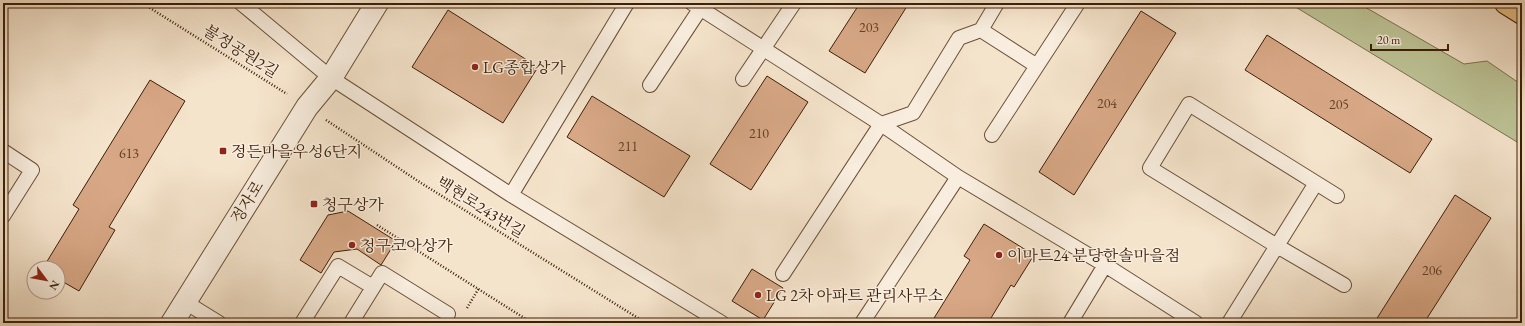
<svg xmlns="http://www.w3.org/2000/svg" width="1525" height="326" viewBox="0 0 1525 326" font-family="'EB Garamond','Noto Serif KR',serif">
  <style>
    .green { fill: #bdc497; stroke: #7c714f }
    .building { fill: #d8a886; stroke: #3c1e07 }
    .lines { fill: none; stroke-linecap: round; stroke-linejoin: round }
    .service-casing { stroke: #6a5038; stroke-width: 16 }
    .tertiary-casing { stroke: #6a5038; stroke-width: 24 }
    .primary-casing { stroke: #3c1e07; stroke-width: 24 }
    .path { stroke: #3c1e07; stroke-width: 2.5; stroke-dasharray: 1 2; stroke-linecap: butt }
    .service { stroke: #f8edde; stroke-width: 14 }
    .tertiary { stroke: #f8edde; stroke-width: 22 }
    .primary { stroke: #eac286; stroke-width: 22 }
    .poi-dot { fill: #8f2418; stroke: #f8edde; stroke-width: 1.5 }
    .labels { text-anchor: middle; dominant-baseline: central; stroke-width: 3; stroke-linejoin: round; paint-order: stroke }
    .number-label { font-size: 14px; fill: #634027 }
    .street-label { font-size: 16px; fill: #3c1e07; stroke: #f8edde }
    .poi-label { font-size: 16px; fill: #3c1e07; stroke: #f8edde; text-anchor: start }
  </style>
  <rect width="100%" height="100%" fill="#f5e4cc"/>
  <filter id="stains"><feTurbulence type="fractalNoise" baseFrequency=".005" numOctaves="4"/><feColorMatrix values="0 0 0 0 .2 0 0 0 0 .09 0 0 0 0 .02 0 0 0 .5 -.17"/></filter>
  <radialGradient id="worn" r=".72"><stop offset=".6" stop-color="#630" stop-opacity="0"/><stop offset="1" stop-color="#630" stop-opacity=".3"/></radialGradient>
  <!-- green -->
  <path class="green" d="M1289 3H1358L1464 64 1487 61 1522 85V145Z"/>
  <!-- building -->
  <path class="building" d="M860 3H909L865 73 829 51Z
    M448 10 538 67 503 123 412 67Z
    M1141 11 1176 33 1074 195 1039 172Z
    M1267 35 1432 139 1410 173 1245 70Z
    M767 76 808 102 751 190 710 164Z
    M150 80 185 101 109 227 115 230 79 291 58 279V268H43L79 209 73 205Z
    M592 96 690 156 664 197 567 137Z
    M1455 195 1491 218 1424 323H1374Z
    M348 211 396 241 381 265 357 249 334 252 321 273 300 260 328 215Z
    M984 224 1034 255 1014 287 1011 285 988 323H931L970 260 964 256Z
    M752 269 783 288 763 320 732 301Z"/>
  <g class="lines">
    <!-- service casing -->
    <g class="service-casing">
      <path id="service" d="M241 3 331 78 511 195 722 323
        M692 3 881 124 958 177 1105 265 1196 323
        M981 30 997 3
        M743 79 794 3
        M650 85 704 3
        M992 135 1078 3
        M3 151 32 170 3 216
        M511 195 627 3
        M1337 196 1189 104 1150 168 1277 246 1344 285
        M783 274 881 124 913 113 959 38 981 30 1037 66
        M185 302 219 323
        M302 323 338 266 373 287
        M351 323 382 273 448 314
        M862 323 958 177
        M1070 323 1105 265
        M1229 323 1316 183"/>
    </g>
    <!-- tertiary casing -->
    <g class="tertiary-casing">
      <path id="tertiary" d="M172 323 307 107 331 78 377 3"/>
    </g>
    <!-- primary casing -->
    <g class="primary-casing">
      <path id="primary" d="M1506 3 1522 13"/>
    </g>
    <!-- path -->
    <path class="path" d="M142 3 287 94
      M326 120 421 183 646 323
      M377 225 532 323
      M467 308 479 288"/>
    <!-- service -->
    <use href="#service" class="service"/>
    <!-- tertiary -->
    <use href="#tertiary" class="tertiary"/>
    <!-- primary -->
    <use href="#primary" class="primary"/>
  </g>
  <!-- markers -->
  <g class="poi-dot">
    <circle cx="475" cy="67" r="4"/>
    <rect x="219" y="147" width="8" height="8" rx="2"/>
    <rect x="310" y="200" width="8" height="8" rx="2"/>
    <circle cx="352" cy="245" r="4"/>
    <circle cx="999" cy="255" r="4"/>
    <circle cx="758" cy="295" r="4"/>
  </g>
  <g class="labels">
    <!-- number labels -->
    <g class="number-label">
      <text x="869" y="27">203</text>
      <text x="1107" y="103">204</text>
      <text x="1339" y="104">205</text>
      <text x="759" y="133">210</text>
      <text x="628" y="146">211</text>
      <text x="129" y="153">613</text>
      <text x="1432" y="270">206</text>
    </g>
    <!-- street labels -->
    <g class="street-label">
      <text transform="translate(241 51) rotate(32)">불정공원2길</text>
      <text transform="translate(247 202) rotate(-58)">정자로</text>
      <text transform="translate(481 207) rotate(32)">백현로243번길</text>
    </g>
    <!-- poi labels -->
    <g class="poi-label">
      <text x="483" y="67">LG종합상가</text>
      <text x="231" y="151">정든마을우성6단지</text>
      <text x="322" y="204">청구상가</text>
      <text x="360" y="245">청구코아상가</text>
      <text x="1007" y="255">이마트24 분당한솔마을점</text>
      <text x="766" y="295">LG 2차 아파트 관리사무소</text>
    </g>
  </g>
  <!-- margin -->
  <rect width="1525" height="326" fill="none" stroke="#f5e4cc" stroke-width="16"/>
  <rect x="4" y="4" width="1517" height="318" fill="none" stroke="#3c1e07" stroke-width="2"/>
  <rect x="8" y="8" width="1509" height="310" fill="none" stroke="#3c1e07"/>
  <!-- north arrow -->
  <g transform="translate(46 280) rotate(122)"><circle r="19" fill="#f8edde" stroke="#ad9a88"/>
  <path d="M0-3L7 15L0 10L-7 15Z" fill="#8f2418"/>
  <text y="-6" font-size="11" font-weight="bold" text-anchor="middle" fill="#3c1e07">N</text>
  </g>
  <!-- scale -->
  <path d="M1371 44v6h77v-6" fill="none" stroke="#3c1e07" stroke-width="2"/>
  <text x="1377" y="44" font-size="12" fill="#3c1e07" stroke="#f8edde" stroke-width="3" paint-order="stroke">20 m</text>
  <rect width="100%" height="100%" filter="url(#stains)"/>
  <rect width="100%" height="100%" fill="url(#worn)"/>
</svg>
